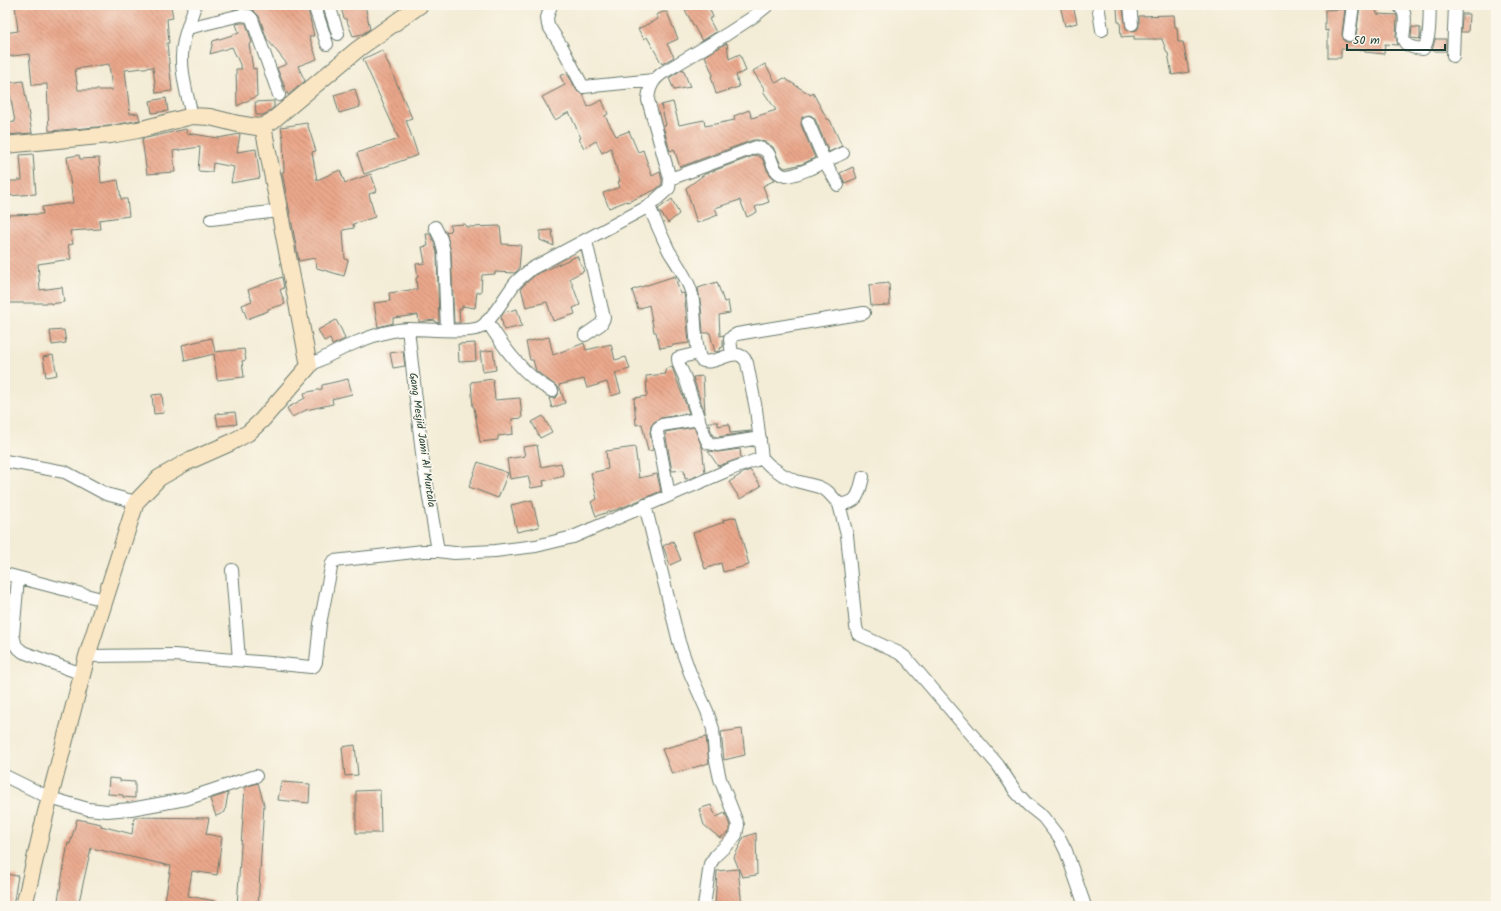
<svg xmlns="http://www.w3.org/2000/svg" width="1501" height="911" viewBox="0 0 1501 911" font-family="Kalam,sans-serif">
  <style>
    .building { fill: url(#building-back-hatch); fill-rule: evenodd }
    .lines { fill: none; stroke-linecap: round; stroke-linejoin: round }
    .street-casing { stroke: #697a6d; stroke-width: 14 }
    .secondary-casing { stroke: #697a6d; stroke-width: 18 }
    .street { stroke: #fff; stroke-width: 12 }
    .secondary { stroke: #fbe6c4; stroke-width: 16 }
    .labels { text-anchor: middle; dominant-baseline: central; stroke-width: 3.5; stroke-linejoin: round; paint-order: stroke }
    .street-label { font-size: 11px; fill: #1f3d34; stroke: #fbf7ec }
  </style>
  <defs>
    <pattern id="building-back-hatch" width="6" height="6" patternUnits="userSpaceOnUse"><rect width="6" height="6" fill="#eaa78b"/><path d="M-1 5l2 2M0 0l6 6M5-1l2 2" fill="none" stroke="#bd8972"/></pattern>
  </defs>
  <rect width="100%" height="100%" fill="#fbf7ec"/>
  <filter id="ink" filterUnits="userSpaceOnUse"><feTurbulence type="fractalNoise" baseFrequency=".025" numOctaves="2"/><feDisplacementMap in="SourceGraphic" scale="8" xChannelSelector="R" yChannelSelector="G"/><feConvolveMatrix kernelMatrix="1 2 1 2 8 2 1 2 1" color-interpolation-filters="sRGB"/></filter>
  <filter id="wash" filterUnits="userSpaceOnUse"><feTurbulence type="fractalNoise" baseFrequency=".012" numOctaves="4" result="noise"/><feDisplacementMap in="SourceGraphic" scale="16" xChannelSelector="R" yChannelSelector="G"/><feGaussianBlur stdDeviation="0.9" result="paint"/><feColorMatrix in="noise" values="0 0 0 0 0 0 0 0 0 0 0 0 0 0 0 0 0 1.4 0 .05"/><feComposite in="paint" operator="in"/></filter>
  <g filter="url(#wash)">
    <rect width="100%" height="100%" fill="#f3ecd6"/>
    <g id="blocks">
      <!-- building -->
      <path class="building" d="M15 5H150L151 9 171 6 173 18 167 19 169 43H167L172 91 156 93 153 67 125 70 130 114 138 113 140 120 109 126 49 131 47 84 32 85 29 54 5 57V33L18 31ZM109 64 112 90H78L75 69Z
        M231 5H307L314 36H309L317 59 298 66 305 81 288 95 277 68 287 64 267 39 259 16 254 11 250 9 242 8 233 9Z
        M340 5H365L370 29 362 34 353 36 346 19 344 18Z
        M690 5H708L713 17 709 19 716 32 702 41 685 10 691 8Z
        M1060 5H1073L1077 23 1065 26Z
        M1360 6 1376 8 1377 14 1397 15 1396 37 1398 45 1385 44 1384 54 1365 52V50L1341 49V58H1328V30L1325 31V10L1345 9 1342 34 1344 41 1348 42H1352L1356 36Z
        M1123 8 1126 28 1132 31 1137 30 1139 27V16L1174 15 1175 27H1177L1178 42H1183L1189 72 1172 75 1168 53H1167L1162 39H1134V36L1121 37 1120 22H1118L1117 9Z
        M663 12H667L678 39 667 44 674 57 662 64 647 37 644 39 638 29 658 19 656 15Z
        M1462 14H1469L1468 32H1461Z
        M241 23H246L252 43 249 44 253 69 256 68 257 96 237 106 236 69H242L232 47 210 54 213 41 239 33 236 24Z
        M1412 27 1420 28V39L1411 38Z
        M1435 39H1446V51H1432Z
        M727 43 729 59 740 54 746 71 736 75 739 87 716 94 711 76 713 75 705 56Z
        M382 50 412 118 406 120 418 155 364 174 357 153 399 139 363 59Z
        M765 64 776 83 784 78 811 95 813 93 827 119 830 120 842 146 829 152 815 119 812 116 809 115 802 117 801 125 815 158 802 164 785 168 781 165 773 147 765 142 758 140H753L680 167 674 149 670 151 663 126 666 125 661 105 673 102 679 125 704 120 705 126 735 120 734 116 749 110 752 118 776 110 763 91 765 90 753 71Z
        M683 69 690 87 674 90 669 78Z
        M567 73 577 91 583 94 588 107 602 100 608 114 605 116 616 136 629 131 638 152 643 150 652 176 660 172 662 180V184L655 190 628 202 627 201 609 208 603 193 620 187 618 182 620 181 611 148 602 153 596 141 584 148 579 139 581 138 569 112 555 120 542 97 565 85 560 76Z
        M23 81 32 133 5 135V123L15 122 8 83Z
        M355 89 360 107 339 113 334 95Z
        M166 98 168 111 152 113 150 101Z
        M274 101V107L267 113 263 115H256L255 102Z
        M307 123 316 151 312 152 317 180 340 170 345 183 371 174 377 191 369 194 375 217 353 224 354 228 343 230 345 259 348 260 344 276 317 268 315 258 299 261 282 172H284L283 138 281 127Z
        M186 129 187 133 218 138 240 134 237 152 256 149 260 178 231 183 234 167 213 163 212 172 198 171 200 147 173 151 175 172 147 174 142 139Z
        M33 154 36 194 6 196V181H18V180H22L20 155Z
        M79 155 80 159 99 158 101 183 118 180 121 199H127L129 216 99 220 100 229 70 231 73 244 68 245 71 259 38 264 40 290 62 287 64 302 51 304V303H5V263L8 215 43 214 42 207 73 203 67 157Z
        M756 155 762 158 768 172 775 180 763 186 769 202 755 207 757 212 747 217 740 200 715 208 718 215 697 223 686 188 705 174Z
        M853 167 857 178 845 183 840 173Z
        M672 199 679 214 668 223 658 209Z
        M465 224 466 227 500 226 502 244 521 245 519 269 515 273 495 272V274L482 275 481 292H477L475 308 462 306V309H459L460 323H454L451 252 446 232 451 231 450 225Z
        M552 230 554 246 540 240V231Z
        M426 234H430L434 242 437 253 439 323 435 322V320L419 322 418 315 393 318V323L378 327 374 303 390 301 389 293 417 289 416 278 418 277 416 264 425 263 422 247 428 246Z
        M577 256 584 271 570 278 580 305 573 308 575 314 553 321 547 302 526 307 521 288 523 286 535 275Z
        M675 276 680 294 684 293 685 301 689 343 673 345V346L660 348 656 332H654L649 305 638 309 632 290Z
        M282 277 284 288 280 290 285 304 268 309V311L247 319 242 305 252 301 248 290Z
        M717 282 724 302 728 301 730 313 719 315 720 336 724 335 723 340V347L720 348V351L715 352 710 333H703L701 307 698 288Z
        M889 283 890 305 871 306 869 285Z
        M517 309 522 326 504 330 501 317 504 312Z
        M336 320 342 331 345 339 332 345 330 338 324 341 318 330Z
        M64 330 66 343 52 345 50 331Z
        M549 337 553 355 584 343 586 350 611 344 615 360 626 357 630 369 615 373 621 393 611 396 607 382 587 388 584 379 559 385 565 403 552 408 549 398H555L558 395 559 388 536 371 533 360H530L526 342Z
        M212 338 215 352 244 349 246 360 242 361 244 377 217 380 214 354 185 361 182 345Z
        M475 343 476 361 459 362 458 344Z
        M493 350 496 370 483 372 480 352Z
        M403 351 405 366 393 368 390 353Z
        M53 355 57 375 46 377 43 357Z
        M672 367 689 413 661 418 654 422 651 426 650 433 653 450 648 451 642 424 636 425 634 398 647 396 646 376 666 374 665 369Z
        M703 376 705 414 693 377Z
        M348 379 352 394 332 399 333 404 306 410 292 417 287 408 305 398 304 393 322 389V385Z
        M493 379 495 400 520 398 522 418 512 419 513 434 498 436V440L480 442 474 407H473L471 382Z
        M162 394 164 413 154 414 152 395Z
        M235 412 237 424 218 426 216 414Z
        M543 416 552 432 540 438 532 422Z
        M708 422H718V426L729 424 730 433 751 431V432L717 437 713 436Z
        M694 427 702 447 705 472 692 478 685 479 684 470 672 471 665 432Z
        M537 445 541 467 561 463 564 476 543 481 544 486 531 488 528 476 510 479 507 459 525 456 523 447Z
        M635 447 639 478 657 474 661 491 621 508 596 516 591 502 597 499 591 473 608 469 606 451Z
        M740 449 741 458 718 466 708 451 718 452Z
        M478 462 508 473 498 498 469 487Z
        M750 470 761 486 740 499 729 482 743 473Z
        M532 500 539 527 517 532 511 505Z
        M736 517 749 565 723 572 721 563 705 569 693 533 724 522 723 520Z
        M673 541 681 560 670 565 663 546Z
        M742 729 745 755 724 760 721 732Z
        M706 737 709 763 672 774 662 749Z
        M355 745 358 775 345 776 342 747Z
        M109 778 120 779V781L135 782V798L123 797V795L108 794Z
        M281 782 310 784 309 803 278 800Z
        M258 783 264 804 258 906H237L245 787Z
        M380 790 381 833H356V791Z
        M228 793 225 812 216 816 210 799Z
        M711 805 716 817 725 813 730 826 729 832 720 838 704 825 699 809Z
        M134 817 209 818 206 834 222 837 217 875 192 871 188 896 215 901 214 906H164L171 866 91 848 78 906H57L68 843 70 844 77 819 101 824V826L132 834Z
        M756 833 757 875 742 877 734 857 744 837Z
        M738 869 742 906H715L717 871Z
        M5 874 18 876 13 906H5Z"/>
    </g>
  </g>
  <g filter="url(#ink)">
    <use href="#blocks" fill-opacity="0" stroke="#697a6d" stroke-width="1"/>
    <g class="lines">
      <!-- street casing -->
      <g class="street-casing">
        <path id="street" d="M314 5 327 44
          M329 5 338 34
          M551 5 547 18 548 25 562 47 583 87 654 80
          M1098 5 1102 30
          M1130 5 1132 24
          M1399 5C1400 7 1403 11 1404 13 1409 32 1391 46 1423 49 1431 39 1429 18 1430 5
          M188 28 241 15 249 16 252 19 279 95
          M1349 35 1353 5
          M1453 56 1455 5
          M192 116C188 98 182 79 182 60 181 41 190 22 195 5
          M808 122 825 162 838 185
          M670 179 756 147C773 151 768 157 775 169 777 172 781 175 785 176 796 177 832 158 843 153
          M649 206C655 221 662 236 669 251 677 264 686 276 691 291 697 312 693 343 701 360 715 368 737 342 747 363L756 409 762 458 770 466 783 475 796 481 819 487 828 492 839 504 847 535 856 627 858 634 899 653 906 658 998 765 1016 792 1028 805 1043 817 1060 839 1066 851 1085 906
          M211 219 279 211
          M435 227 441 239 444 252 447 330
          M487 321C504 348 524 376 552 391
          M408 329 423 462 438 551
          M585 335 601 324 604 318 586 241
          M698 353 678 358C678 366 682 370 685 378 693 400 698 422 708 443L717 445 760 438
          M732 355 730 339 733 336 737 334 864 313
          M309 366C338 350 376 330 409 329 425 329 467 333 479 328 491 323 507 292 517 281 521 277 527 273 531 269L649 206 669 188 670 179 648 100C649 87 653 79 664 72L727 34 753 17 768 5
          M5 461 65 472 106 494 136 502
          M669 495 657 432 658 428 662 425 699 419
          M839 504C858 504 859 494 863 477
          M645 505 679 642 690 673 707 711 713 729 715 756 720 779 738 825 736 835 732 840 716 855 710 864 704 906
          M232 570 239 660
          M5 574 105 600
          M18 578 13 635 16 646 23 652 82 674
          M87 656 174 655 271 663 311 667 314 666 316 662 320 624 332 563 334 561 423 551H438L454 553 495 551 536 546 573 537 731 469 762 458
          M5 776 50 798 88 809 107 811 131 809 186 799 256 776"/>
      </g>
      <!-- secondary casing -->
      <g class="secondary-casing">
        <path id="secondary" d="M5 145 110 135 138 130 192 116 210 117 238 124 257 127 263 126 272 121 358 49 420 5
          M24 906 45 816 87 656 136 502 159 478 185 463 230 443 248 433 262 420 309 366 263 126"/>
      </g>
      <!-- street -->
      <use href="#street" class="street"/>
      <!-- secondary -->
      <use href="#secondary" class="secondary"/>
    </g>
  </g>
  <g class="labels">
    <!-- street labels -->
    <g class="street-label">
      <text transform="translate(422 440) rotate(82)">Gang Mesjid Jami Al Murtala</text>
    </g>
  </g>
  <!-- margin -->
  <rect width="1501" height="911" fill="none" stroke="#fbf7ec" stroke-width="20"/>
  <!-- scale -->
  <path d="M1347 44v6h98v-6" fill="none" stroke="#1f3d34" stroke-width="2"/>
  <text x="1353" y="44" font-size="12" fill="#1f3d34" stroke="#fbf7ec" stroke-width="3" paint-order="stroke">50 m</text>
</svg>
